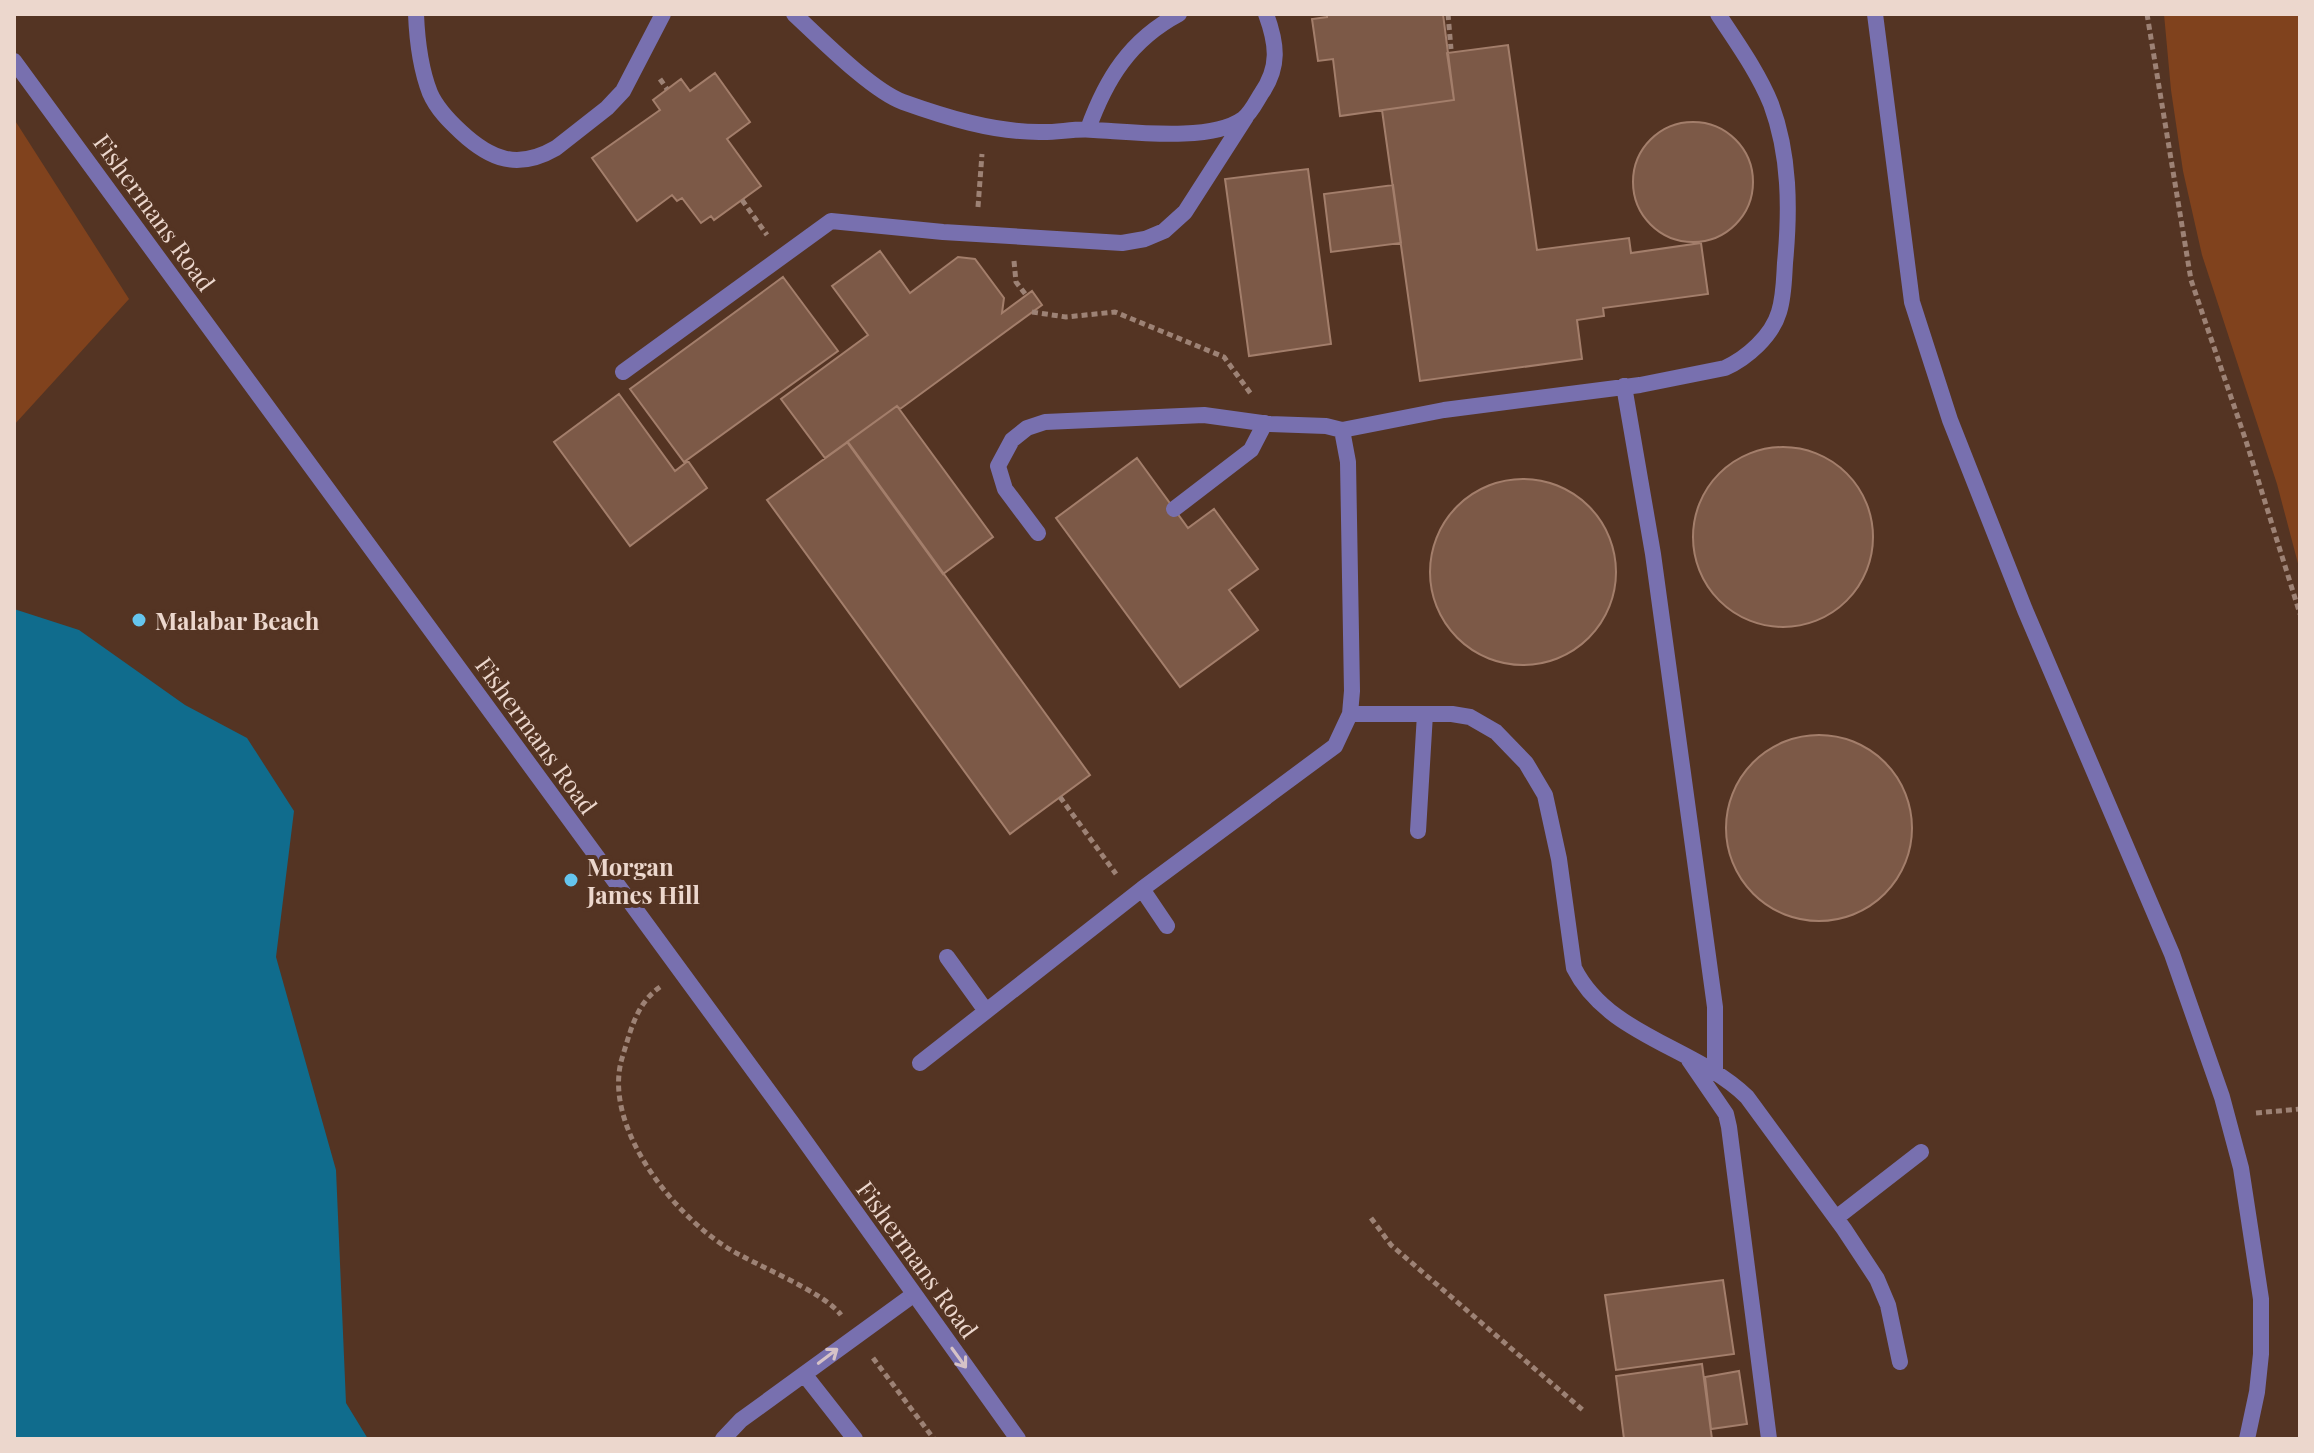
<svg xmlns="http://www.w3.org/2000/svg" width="2314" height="1453" viewBox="0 0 2314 1453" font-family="'Playfair Display',serif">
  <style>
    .green { fill: #80421d }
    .water { fill: #106c8d }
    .building { fill: #7c5947; stroke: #a37e6b; stroke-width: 2 }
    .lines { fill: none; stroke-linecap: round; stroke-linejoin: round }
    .path { stroke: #9d8275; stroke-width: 5; stroke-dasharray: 6 4; stroke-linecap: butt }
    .service { stroke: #7870af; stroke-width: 16 }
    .minor { stroke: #7870af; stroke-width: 16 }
    .oneway { stroke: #d5c2c7 }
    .poi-dot { fill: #65c5ee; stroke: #543423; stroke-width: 3 }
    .labels { text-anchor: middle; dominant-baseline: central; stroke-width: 8; stroke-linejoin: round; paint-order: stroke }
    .street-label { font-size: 24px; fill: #ecd7cd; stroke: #543423 }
    .poi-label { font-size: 24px; font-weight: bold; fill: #ecd7cd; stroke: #543423; text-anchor: start }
  </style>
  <rect width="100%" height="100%" fill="#543423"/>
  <!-- green -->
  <path class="green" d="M2164 14H2300V571L2277 484 2202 255 2183 171 2171 90Z
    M14 119 129 299 14 425Z"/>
  <!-- water -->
  <path class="water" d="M14 609 79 630 185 705 247 738 294 811 276 957 336 1170 346 1403 368 1439H14Z"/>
  <!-- building -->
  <path class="building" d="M1327 14H1443L1454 100 1340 116 1333 59 1318 61 1312 19 1327 17Z
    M1508 45 1537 250 1629 238 1631 253 1701 243 1708 294 1603 308 1604 316 1577 320 1582 359 1420 381 1382 110 1454 100 1447 53Z
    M715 73 750 122 727 139 761 186 714 220 711 216 701 223 682 198 677 201 672 195 637 221 592 158 660 110 653 100 681 79 690 91Z
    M1633 182a60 60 0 1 1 120 0a60 60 0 1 1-120 0Z
    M1308 169 1331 344 1249 356 1225 179Z
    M1393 185 1401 243 1331 252 1324 194Z
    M880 251 910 293 958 257 975 259 1004 298 1002 313 1032 291 1042 305 900 409 897 406 825 458 781 399 868 335 832 286Z
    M783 277 838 351 684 462 630 389Z
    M619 394 675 471 688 461 707 488 630 546 554 442Z
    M897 406 993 537 943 574 847 442Z
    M848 442 1090 775 1010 834 767 500Z
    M1693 537a90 90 0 1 1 180 0a90 90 0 1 1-180 0Z
    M1137 458 1188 528 1214 509 1258 569 1229 590 1258 630 1180 687 1056 518Z
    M1430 572a93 93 0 1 1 186 0a93 93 0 1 1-186 0Z
    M1726 828a93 93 0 1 1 186 0a93 93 0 1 1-186 0Z
    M1723 1280 1734 1354 1616 1370 1605 1295Z
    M1702 1364 1712 1439H1624L1616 1376Z
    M1739 1371 1747 1424 1711 1429 1705 1377Z"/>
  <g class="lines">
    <!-- path -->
    <path class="path" d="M1448 14 1451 49
      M2147 14 2191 280 2246 441 2300 614
      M660 79 667 89
      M742 200 767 235
      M978 207 982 154
      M1014 261 1016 282 1026 295
      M1032 312 1066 317 1115 312 1224 357 1251 394
      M1060 797 1116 874
      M660 987C637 1003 631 1029 623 1055 600 1123 671 1212 726 1247 754 1265 823 1291 841 1315
      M2256 1113 2300 1109
      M1371 1218 1391 1245 1585 1412
      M873 1358 934 1439"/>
    <!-- service -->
    <path class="service" d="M416 14C417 39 421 70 430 93 437 109 449 121 461 132 491 160 518 170 556 148L607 108 623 91 663 14
      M794 14C820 38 871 90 903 102 945 117 993 132 1039 132 1057 133 1075 128 1094 130 1133 132 1211 142 1243 119 1251 113 1256 102 1261 94 1280 67 1277 44 1266 14
      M1875 14 1912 302 1950 420 2025 610 2172 954 2222 1097 2241 1168 2261 1299V1354L2257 1392 2247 1439
      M1088 129C1106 79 1130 40 1179 14
      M623 372 831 221 943 232 1122 243 1145 239 1164 231 1185 212 1246 117
      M1624 386 1653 554 1715 1007V1072
      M1174 509 1251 450 1265 423
      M1038 533 1005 489 998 466 1012 440 1027 428 1045 422 1204 415 1269 424 1326 426 1342 430
      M1350 714H1452L1470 717 1496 732 1526 763 1545 795 1559 859 1574 968C1608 1036 1696 1047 1747 1097L1844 1229 1877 1279 1888 1305 1900 1362
      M1418 831 1425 714
      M1142 889 1167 926
      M947 957 986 1011
      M1689 1060 1726 1114 1729 1127 1769 1439
      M920 1063 1142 889 1335 746 1350 714 1352 691 1348 462 1342 430 1444 410 1640 385 1725 368C1747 358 1772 336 1779 312 1784 296 1784 279 1785 263 1790 210 1790 155 1771 104 1758 72 1737 43 1718 14
      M1836 1218 1921 1152
      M804 1374 855 1439
      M723 1439 741 1420 913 1295"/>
    <!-- minor -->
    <path class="minor" d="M14 61 792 1123 1018 1439"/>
  </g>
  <!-- one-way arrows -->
  <defs><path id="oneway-shaft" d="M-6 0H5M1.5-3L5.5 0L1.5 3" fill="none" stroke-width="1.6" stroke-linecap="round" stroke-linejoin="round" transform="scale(2)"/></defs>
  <g class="oneway">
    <use href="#oneway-shaft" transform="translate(828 1356) rotate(-37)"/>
    <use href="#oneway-shaft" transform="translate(959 1358) rotate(54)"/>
  </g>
  <!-- markers -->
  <g class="poi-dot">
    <circle cx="139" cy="620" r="8"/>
    <circle cx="571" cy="880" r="8"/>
  </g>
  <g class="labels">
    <!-- street labels -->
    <g class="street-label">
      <text transform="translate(155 212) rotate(54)">Fishermans Road</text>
      <text transform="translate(537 735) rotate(54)">Fishermans Road</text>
      <text transform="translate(918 1259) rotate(54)">Fishermans Road</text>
    </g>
    <!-- poi labels -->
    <g class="poi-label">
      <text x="155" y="620">Malabar Beach</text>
      <text x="587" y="866">Morgan<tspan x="587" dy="28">James Hill</tspan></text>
    </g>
  </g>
  <!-- border -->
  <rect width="2314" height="1453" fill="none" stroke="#ecd7cd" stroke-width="32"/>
</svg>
